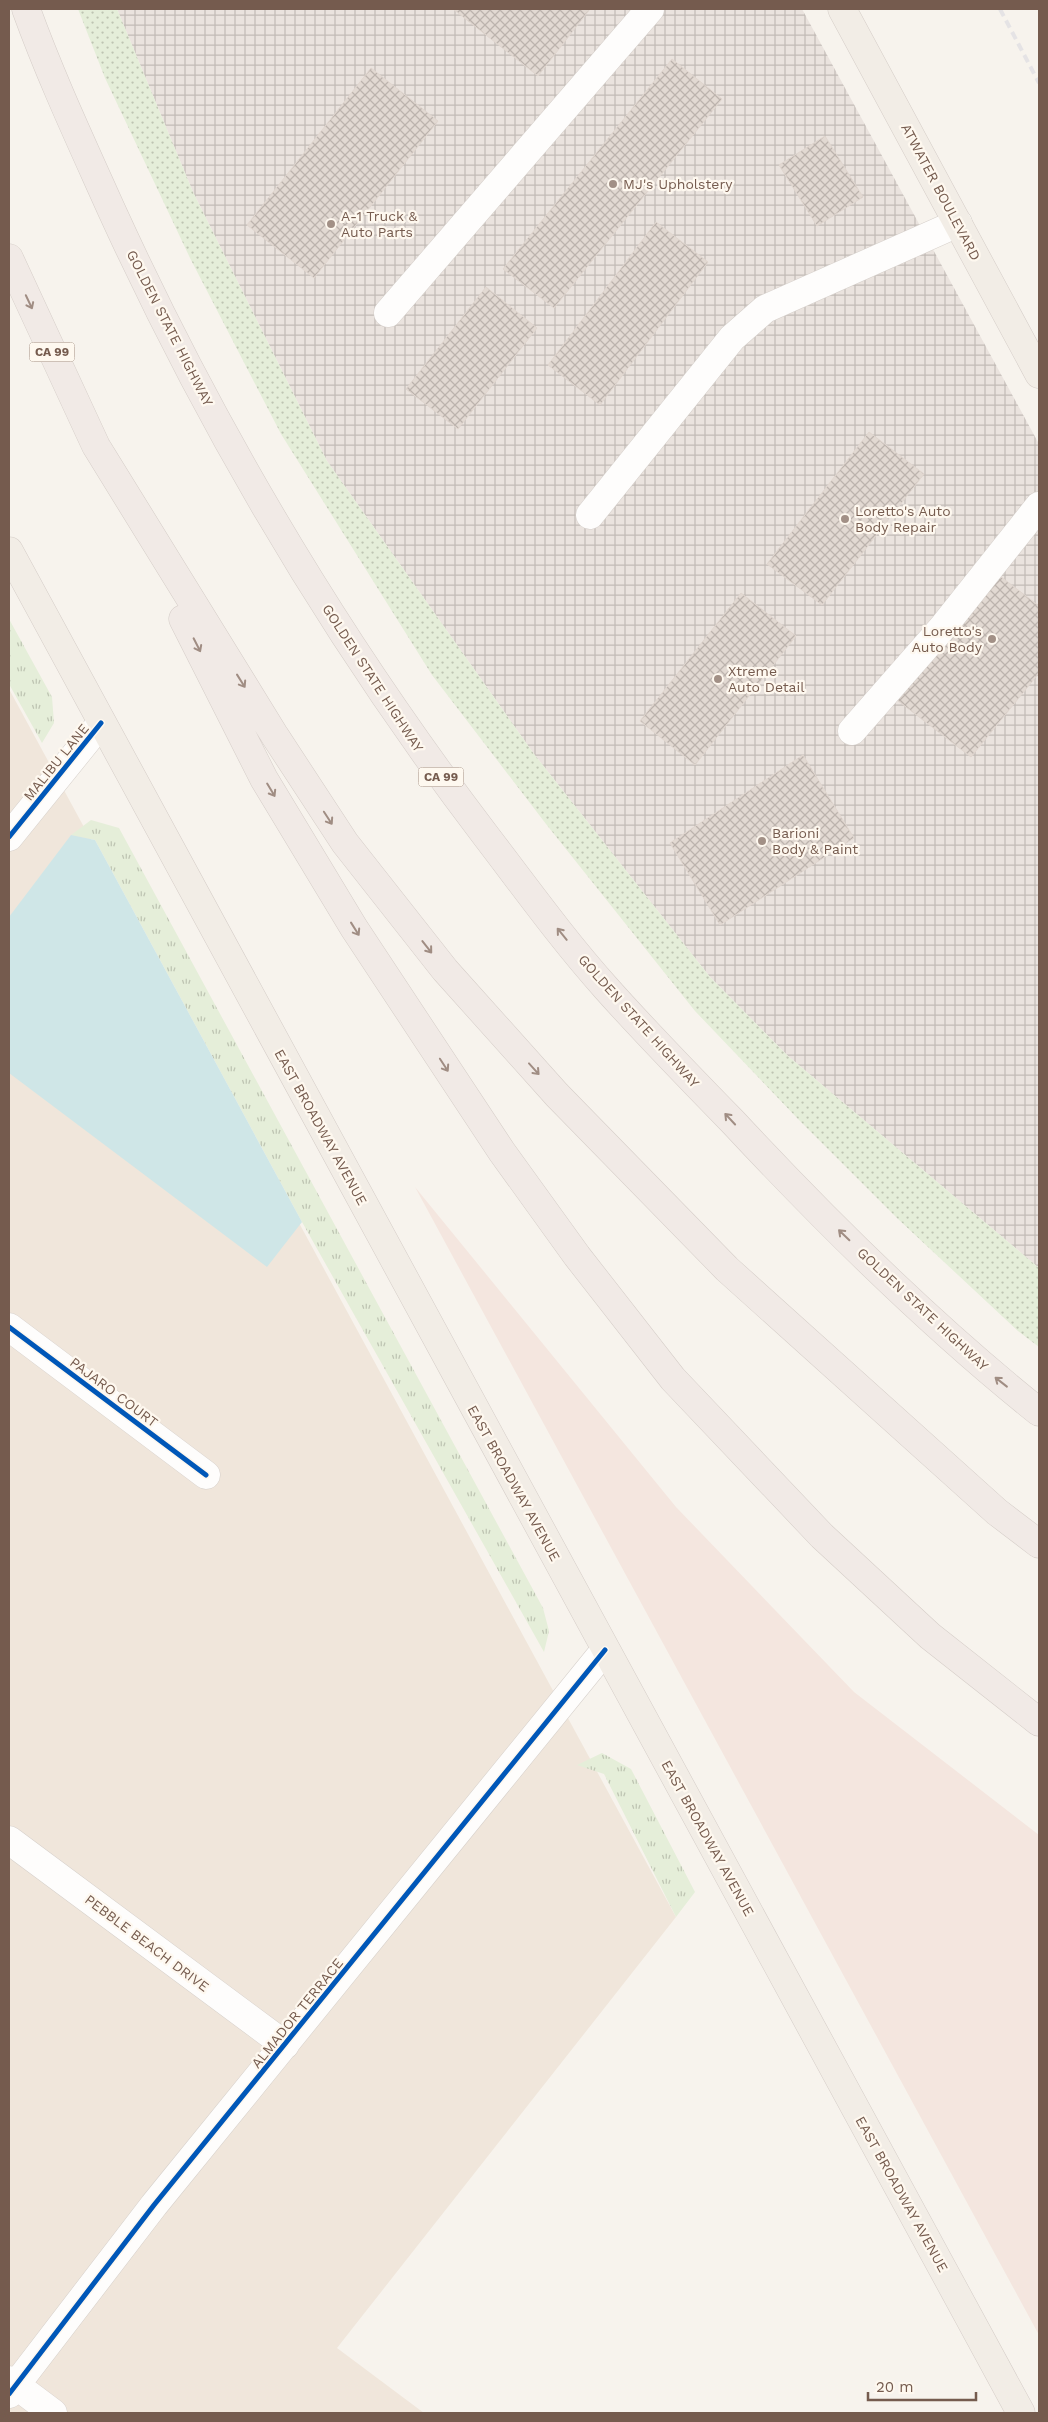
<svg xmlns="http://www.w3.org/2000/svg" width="1048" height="2422" viewBox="0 0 1048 2422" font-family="'Work Sans',sans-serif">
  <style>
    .residential { fill: #f0e6db }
    .commercial { fill: #f4e6df }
    .industrial { fill: url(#industrial-grid) }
    .grass { fill: url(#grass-dots) }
    .park { fill: url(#park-tufts) }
    .water { fill: #cfe6e7 }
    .building { fill: url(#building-cross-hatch); stroke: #e0d6cf }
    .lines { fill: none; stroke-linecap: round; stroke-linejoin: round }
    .minor-casing { stroke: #d6d0cb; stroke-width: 29 }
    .major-casing { stroke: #d5cdc8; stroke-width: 29 }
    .highway-casing { stroke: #d5cdc8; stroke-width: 29 }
    .minor { stroke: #fefdfc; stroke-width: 28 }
    .major { stroke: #f2ede6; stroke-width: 28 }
    .highway { stroke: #f1eae6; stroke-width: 28 }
    .rail { stroke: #e5e3e5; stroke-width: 4; stroke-dasharray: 8 5; stroke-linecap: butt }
    .cycleway-casing { stroke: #fef8ef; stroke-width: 8 }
    .cycleway { stroke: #0057b8; stroke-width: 5 }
    .oneway { stroke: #a08d83 }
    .poi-dot { fill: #a29086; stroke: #fef8ef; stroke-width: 2 }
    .labels { text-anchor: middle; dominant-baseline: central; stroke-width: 4.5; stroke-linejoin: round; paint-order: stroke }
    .shield { fill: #fef8ef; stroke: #9e8a7e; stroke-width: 1 }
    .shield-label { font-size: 12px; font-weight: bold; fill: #755b4e }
    .poi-label { font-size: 14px; fill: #755b4e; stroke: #fef8ef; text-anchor: start }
    .street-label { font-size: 14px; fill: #755b4e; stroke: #fef8ef }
  </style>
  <defs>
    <pattern id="industrial-grid" width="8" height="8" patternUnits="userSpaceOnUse" patternTransform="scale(1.25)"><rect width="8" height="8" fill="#eae3de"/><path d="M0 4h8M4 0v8" fill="none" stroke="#c2bbb6"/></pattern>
    <pattern id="grass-dots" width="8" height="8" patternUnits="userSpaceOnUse" patternTransform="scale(1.25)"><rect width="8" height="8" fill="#e5eed9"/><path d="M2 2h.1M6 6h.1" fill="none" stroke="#bec4b2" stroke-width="1.8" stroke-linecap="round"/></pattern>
    <pattern id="park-tufts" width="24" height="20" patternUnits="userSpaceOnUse" patternTransform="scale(1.25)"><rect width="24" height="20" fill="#e5eed9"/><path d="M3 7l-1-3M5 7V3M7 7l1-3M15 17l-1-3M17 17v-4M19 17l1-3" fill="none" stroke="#bec4b2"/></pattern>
    <pattern id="building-cross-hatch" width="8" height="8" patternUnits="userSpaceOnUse" patternTransform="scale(1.25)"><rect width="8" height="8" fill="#e2d9d2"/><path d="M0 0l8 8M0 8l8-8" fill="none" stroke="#bcb3ad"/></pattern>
  </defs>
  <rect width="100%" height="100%" fill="#f7f3ed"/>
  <!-- residential -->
  <path class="residential" d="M9 689 676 1917 337 2348 424 2413H9Z"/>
  <!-- commercial -->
  <path class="commercial" d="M415 1187 676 1507 854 1692 1039 1835V2335Z"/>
  <!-- industrial -->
  <path class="industrial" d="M117 9H802L1039 444V1268L788 1056 710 977 534 754 327 461 193 192Z"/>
  <!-- grass -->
  <path class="grass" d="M78 9H117L193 192 327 461 534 754 710 977 788 1056 1039 1268V1347L1018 1331 898 1219 798 1119 695 1011 546 824 432 675 281 434 190 258 105 78Z"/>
  <!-- park -->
  <path class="park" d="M9 619 52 697 54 723 42 743 9 684Z
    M91 820 119 828 543 1608 549 1631 544 1652 302 1222 95 840 71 835Z
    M602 1753 631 1769 695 1892 676 1917 604 1774 577 1765Z"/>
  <!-- water -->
  <path class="water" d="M71 835 95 840 302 1222 267 1267 9 1073V917Z"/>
  <!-- building -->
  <path class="building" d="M453 9H590L538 76Z
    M672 59 722 99 554 308 503 269Z
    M371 68 438 121 314 278 247 225Z
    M825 136 863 197 817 226 779 165Z
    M656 222 708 262 600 405 548 365Z
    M486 287 537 328 458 429 406 389Z
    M869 432 924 474 822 605 767 564Z
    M996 573 1039 606V673L971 757 897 700Z
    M741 593 796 636 695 765 640 721Z
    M803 755 854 838 720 925 670 843Z"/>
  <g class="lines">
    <!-- minor casing -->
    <g class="minor-casing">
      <path id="minor" d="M388 313 650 9
        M590 515 732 338 765 309 958 223
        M852 731 943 627 1039 506
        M9 837 101 723
        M9 1327 206 1475
        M9 1840 285 2045
        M9 2380 53 2413
        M9 2394 154 2205 605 1650"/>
    </g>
    <!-- major casing -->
    <g class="major-casing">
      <path id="major" d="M842 9 1039 374
        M9 551 1021 2413"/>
    </g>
    <!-- highway casing -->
    <g class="highway-casing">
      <path id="highway" d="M26 9C51 78 82 144 112 211 213 432 339 643 486 836 525 887 563 940 606 988 647 1034 690 1078 733 1122 828 1224 930 1325 1039 1412
        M9 258 96 446 275 736 345 843 445 970 557 1095 727 1269 997 1512 1039 1544
        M183 619 264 779 354 928 502 1152 577 1256 673 1379 822 1536 930 1636 1039 1722"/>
    </g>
    <!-- minor -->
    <use href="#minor" class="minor"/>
    <!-- major -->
    <use href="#major" class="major"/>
    <!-- highway -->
    <use href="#highway" class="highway"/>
    <!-- rail -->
    <path class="rail" d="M1000 9 1039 83"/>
    <!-- cycleway casing -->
    <g class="cycleway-casing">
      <path id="cycleway" d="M9 837 101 723
        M9 1327 206 1475
        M9 2394 154 2205 605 1650"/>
    </g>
    <!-- cycleway -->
    <use href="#cycleway" class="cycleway"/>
  </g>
  <!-- one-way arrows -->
  <defs><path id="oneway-shaft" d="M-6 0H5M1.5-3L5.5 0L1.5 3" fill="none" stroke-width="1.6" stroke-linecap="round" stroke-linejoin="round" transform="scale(1.25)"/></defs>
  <g class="oneway">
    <use href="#oneway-shaft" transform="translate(29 302) rotate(65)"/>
    <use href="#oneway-shaft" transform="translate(197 645) rotate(63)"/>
    <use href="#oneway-shaft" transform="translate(241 681) rotate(58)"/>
    <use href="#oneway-shaft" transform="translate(271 790) rotate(59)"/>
    <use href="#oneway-shaft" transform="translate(328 818) rotate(57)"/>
    <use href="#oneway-shaft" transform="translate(355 929) rotate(58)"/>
    <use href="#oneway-shaft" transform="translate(562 934) rotate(-129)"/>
    <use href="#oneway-shaft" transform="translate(427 947) rotate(52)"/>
    <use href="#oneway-shaft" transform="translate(444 1065) rotate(57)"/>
    <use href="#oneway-shaft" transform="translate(534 1069) rotate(48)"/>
    <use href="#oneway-shaft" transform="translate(730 1119) rotate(-133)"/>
    <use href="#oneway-shaft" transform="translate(844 1235) rotate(-136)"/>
    <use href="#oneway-shaft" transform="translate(1001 1382) rotate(-142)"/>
  </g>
  <!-- markers -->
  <g class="poi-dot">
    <circle cx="613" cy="184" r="5"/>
    <circle cx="331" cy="224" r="5"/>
    <circle cx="845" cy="519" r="5"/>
    <circle cx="992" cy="639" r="5"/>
    <circle cx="718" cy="679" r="5"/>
    <circle cx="762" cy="841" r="5"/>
  </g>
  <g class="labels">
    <!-- shield labels -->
    <g class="shield">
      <rect x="29.5" y="342.5" width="45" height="19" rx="4"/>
      <rect x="418.5" y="767.5" width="45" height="19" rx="4"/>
    </g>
    <g class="shield-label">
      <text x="52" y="352">CA 99</text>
      <text x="441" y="777">CA 99</text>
    </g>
    <!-- poi labels -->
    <g class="poi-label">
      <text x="623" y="184">MJ's Upholstery</text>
      <text x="341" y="216">A-1 Truck &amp;<tspan x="341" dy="16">Auto Parts</tspan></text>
      <text x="855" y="511">Loretto's Auto<tspan x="855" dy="16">Body Repair</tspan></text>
      <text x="982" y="631" text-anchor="end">Loretto's<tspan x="982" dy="16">Auto Body</tspan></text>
      <text x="728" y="671">Xtreme<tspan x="728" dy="16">Auto Detail</tspan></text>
      <text x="772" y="833">Barioni<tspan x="772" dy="16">Body &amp; Paint</tspan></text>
    </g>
    <!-- street labels -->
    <g class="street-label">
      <text transform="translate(941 192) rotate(62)">ATWATER BOULEVARD</text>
      <text transform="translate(170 328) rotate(63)">GOLDEN STATE HIGHWAY</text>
      <text transform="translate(373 678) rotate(57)">GOLDEN STATE HIGHWAY</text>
      <text transform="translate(56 762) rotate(-51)">MALIBU LANE</text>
      <text transform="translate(639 1021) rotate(48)">GOLDEN STATE HIGHWAY</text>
      <text transform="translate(321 1127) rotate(61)">EAST BROADWAY AVENUE</text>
      <text transform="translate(923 1309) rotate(43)">GOLDEN STATE HIGHWAY</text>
      <text transform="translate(114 1392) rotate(37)">PAJARO COURT</text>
      <text transform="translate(514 1483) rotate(61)">EAST BROADWAY AVENUE</text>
      <text transform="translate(708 1838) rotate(61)">EAST BROADWAY AVENUE</text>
      <text transform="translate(147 1943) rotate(37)">PEBBLE BEACH DRIVE</text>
      <text transform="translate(297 2013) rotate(-51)">ALMADOR TERRACE</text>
      <text transform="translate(902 2194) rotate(61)">EAST BROADWAY AVENUE</text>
    </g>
  </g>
  <!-- border -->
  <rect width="1048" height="2422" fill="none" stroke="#755b4e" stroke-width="20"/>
  <!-- scale -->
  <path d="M868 2392v8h108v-8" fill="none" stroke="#755b4e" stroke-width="2.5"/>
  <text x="876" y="2392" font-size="15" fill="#755b4e" stroke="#fef8ef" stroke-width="4" paint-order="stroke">20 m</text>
</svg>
